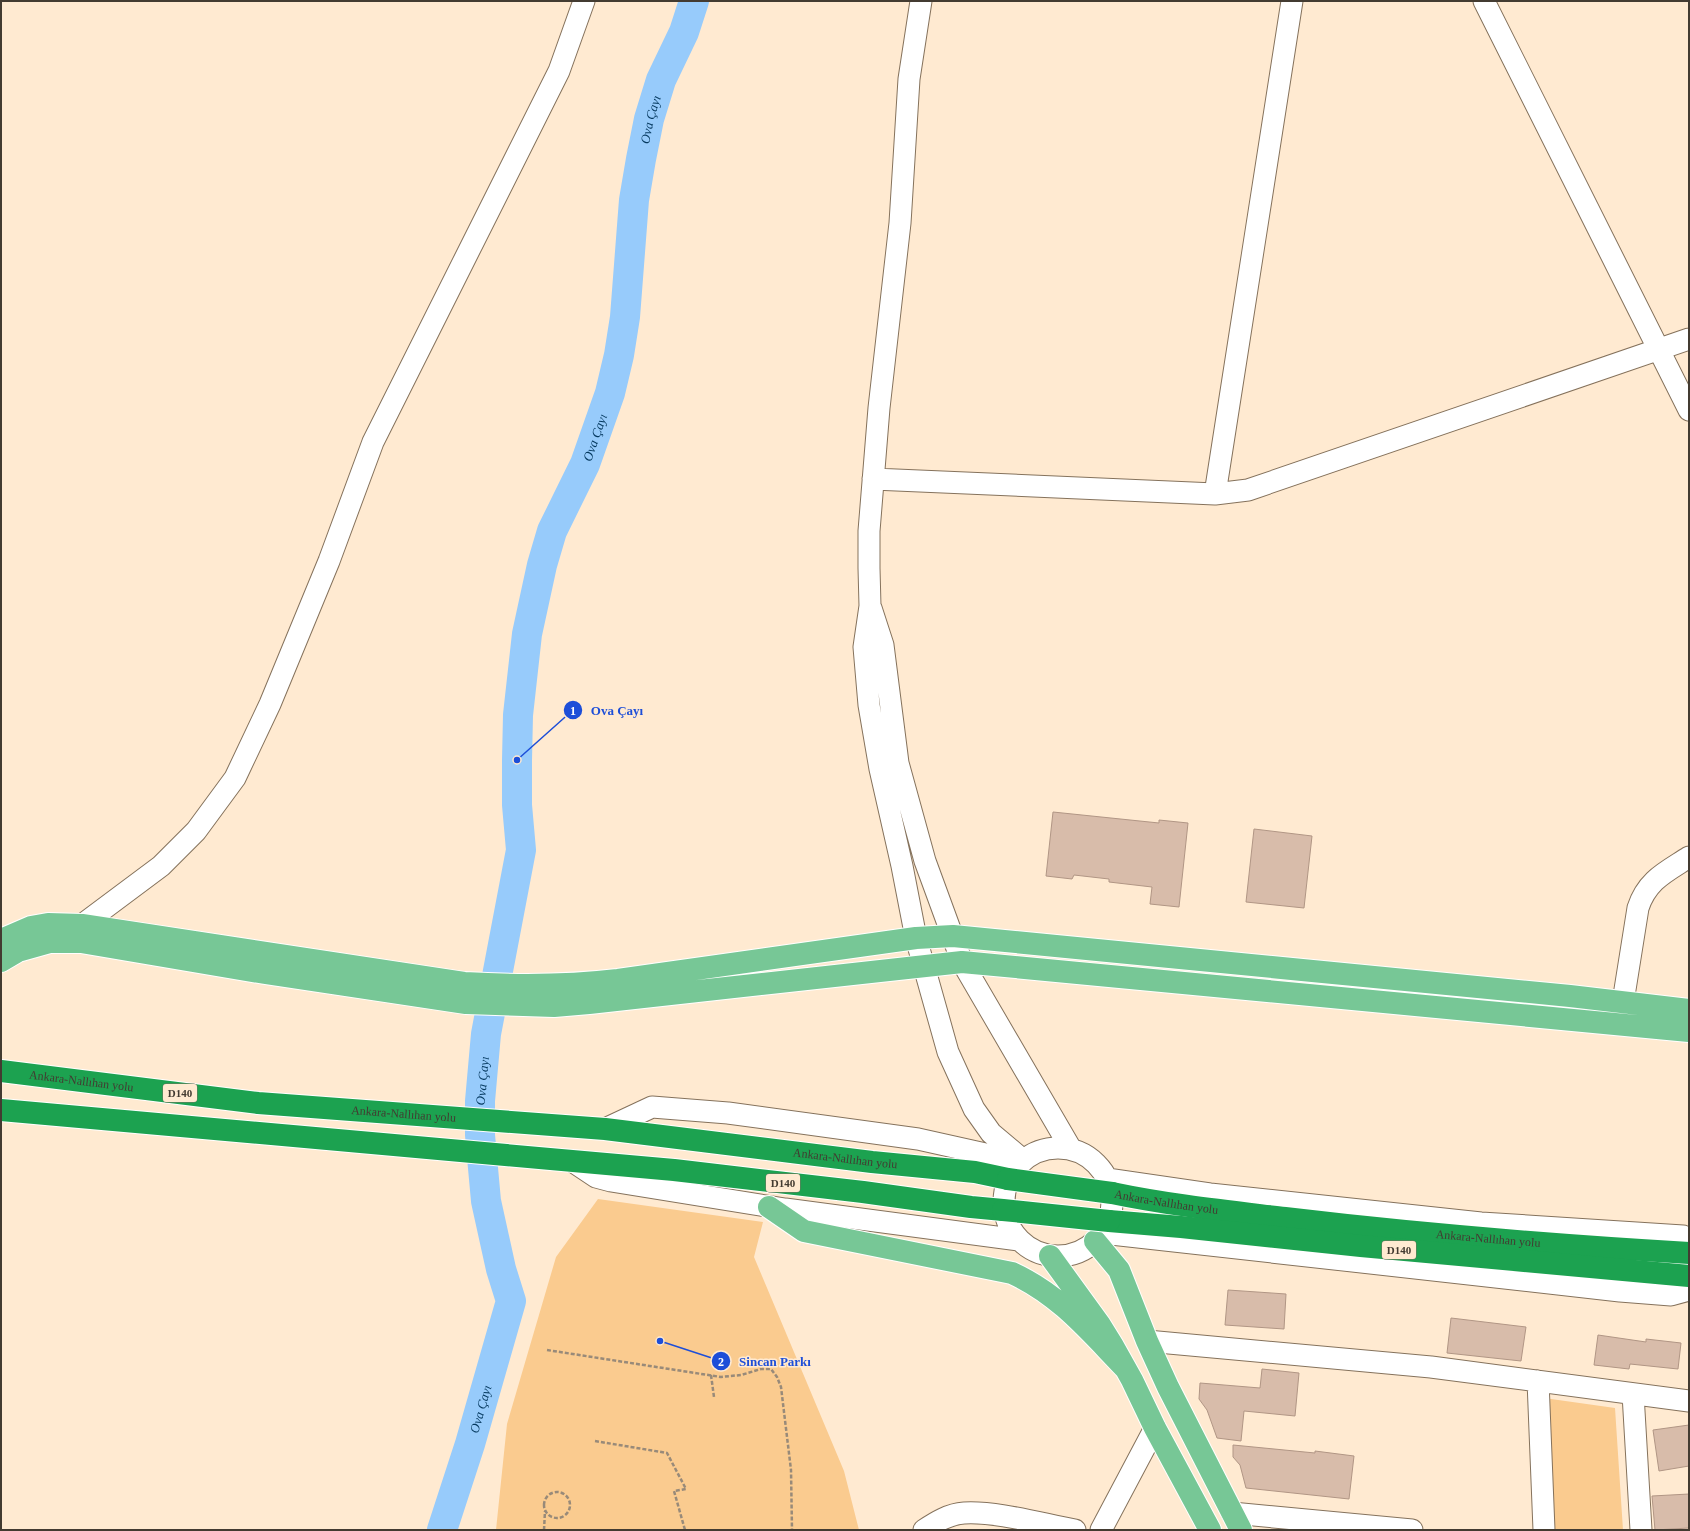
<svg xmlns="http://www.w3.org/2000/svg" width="1690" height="1531" viewBox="0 0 1690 1531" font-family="Georgia,serif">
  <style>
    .green { fill: #facb8f }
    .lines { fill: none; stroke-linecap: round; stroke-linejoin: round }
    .river { stroke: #97cbfb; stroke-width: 30 }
    .building { fill: #d8bcaa; stroke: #b19685 }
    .minor-casing { stroke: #85725c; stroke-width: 23 }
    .major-casing { stroke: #fff; stroke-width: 24 }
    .highway-casing { stroke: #fff; stroke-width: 24 }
    .path { stroke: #988a79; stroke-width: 2.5; stroke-dasharray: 4 2; stroke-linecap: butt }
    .minor { stroke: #fff; stroke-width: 21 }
    .major { stroke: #77c796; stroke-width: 22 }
    .highway { stroke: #1ca250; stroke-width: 22 }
    .highway-bridge-casing { stroke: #fff; stroke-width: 24; stroke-linecap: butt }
    .highway-bridge { stroke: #1ca250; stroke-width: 22 }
    .labels { text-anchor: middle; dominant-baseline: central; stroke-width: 3; stroke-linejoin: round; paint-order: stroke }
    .shield { fill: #ffead1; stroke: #7b7061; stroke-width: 1 }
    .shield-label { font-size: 11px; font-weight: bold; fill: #433b31 }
    .street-label { font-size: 12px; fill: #433b31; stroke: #ffead1 }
    .water-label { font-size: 13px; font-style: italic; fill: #05395f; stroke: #ffead1 }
    .leader { fill: none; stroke: #1d4ed8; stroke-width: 1.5 }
    .callout-dot { fill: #1d4ed8; stroke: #ffead1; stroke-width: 1.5 }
    .mark-label { font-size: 12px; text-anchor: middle; font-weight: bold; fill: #fff }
    .callout-label { font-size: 13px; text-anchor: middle; font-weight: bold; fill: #1d4ed8; stroke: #ffead1; stroke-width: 3; stroke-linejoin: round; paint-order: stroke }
  </style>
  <rect width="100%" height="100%" fill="#ffead1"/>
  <!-- green -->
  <path class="green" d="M598 1199 763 1222 754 1257 844 1471 859 1530H496L507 1424 556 1257Z
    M1544 1398 1615 1408 1623 1530H1552Z"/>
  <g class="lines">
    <!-- river -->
    <path class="river" id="s1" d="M442 1530 470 1444 511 1301 501 1269 486 1201 480 1135V1101L486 1034 521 850 517 805V760L518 715 527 634 542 565 552 531 585 464 610 393 619 355 625 317 634 200 641 159 649 119 661 80 684 32 694 1"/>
  </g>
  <!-- building -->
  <path class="building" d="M1053 812 1159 823V820L1188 823 1179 907 1150 904 1152 887 1109 882V879L1074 875 1072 879 1046 876Z
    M1254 829 1312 836 1304 908 1246 902Z
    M1228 1290 1286 1294 1284 1329 1225 1325Z
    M1451 1318 1526 1327 1521 1361 1447 1353Z
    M1598 1335 1646 1342V1339L1681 1343 1678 1369 1630 1364 1629 1369 1594 1365Z
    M1262 1369 1299 1373 1295 1416 1244 1411 1241 1441 1217 1438 1207 1410 1199 1399 1200 1383 1260 1388Z
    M1689 1425V1466L1659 1471 1653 1430Z
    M1233 1445 1315 1453V1451L1354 1456 1349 1499 1246 1488 1240 1465 1233 1457Z
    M1689 1494V1528L1655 1530 1652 1496Z"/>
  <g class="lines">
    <!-- minor casing -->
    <g class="minor-casing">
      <path id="minor" d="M921 1 909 79 900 223 879 408 869 531V568L870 606 864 647 869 705 880 769 902 866 916 938 948 1052 974 1109 991 1133 1023 1160
        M1484 1 1689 410
        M873 479 1215 494 1248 490 1689 339
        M1215 494 1292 1
        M871 608 883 645 898 763 925 861 962 962 1071 1149
        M82 925 161 866 196 831 235 778 270 704 329 561 373 442 559 71 584 1
        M1623 1002 1638 908C1647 880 1666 872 1689 857
        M605 1129 652 1107 728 1113 918 1139 1021 1162
        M1004 1202a54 54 0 1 1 108 0a54 54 0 1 1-108 0Z
        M572 1161 596 1177 611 1181 785 1209 1019 1240
        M1107 1179 1210 1194 1481 1223 1683 1236 1689 1239
        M1102 1233 1620 1291 1671 1295 1689 1290
        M1147 1341 1431 1367 1689 1401
        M1538 1381 1544 1530
        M1633 1394 1641 1530
        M1232 1513 1412 1530
        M924 1530C936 1522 949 1514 964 1513 996 1511 1042 1524 1075 1530
        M1101 1530 1155 1428"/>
    </g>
    <!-- major casing -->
    <g class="major-casing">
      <path id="major" d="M1 940 31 927 48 924 82 925 464 983C516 986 567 986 618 980L916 938 953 936 1570 996 1689 1010
        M1 961 18 951 50 942H81L265 973 466 1003 554 1006 589 1003 962 962 1689 1031
        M769 1207 804 1231 1012 1273C1060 1295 1089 1331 1125 1368
        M1095 1241 1119 1270 1147 1341 1168 1387 1241 1530
        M1050 1256 1100 1325 1113 1346 1132 1380 1155 1428 1210 1530"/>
    </g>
    <!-- highway casing -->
    <g class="highway-casing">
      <g id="highway">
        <path id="s2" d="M1 1071 258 1103 605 1129 872 1162 975 1172 1008 1179"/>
        <path d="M1 1110 674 1170 863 1192 971 1207 1003 1210"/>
        <path id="s3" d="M1112 1193C1169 1205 1227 1211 1285 1218 1419 1234 1554 1245 1689 1253"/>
        <path d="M1109 1221 1181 1227 1361 1246 1689 1276"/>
      </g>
    </g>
    <!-- path -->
    <path class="path" d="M547 1350 721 1377 741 1375 761 1369H771L777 1377 781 1387 791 1470 792 1530
      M711 1375 714 1397
      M595 1441 667 1453 686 1489 674 1491 685 1530
      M544 1505a13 13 0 1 1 26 0a13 13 0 1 1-26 0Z
      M544 1530 545 1511"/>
    <!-- minor -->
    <use href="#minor" class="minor"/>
    <!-- major -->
    <use href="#major" class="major"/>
    <!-- highway -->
    <use href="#highway" class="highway"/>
    <!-- highway-bridge casing -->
    <g class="highway-bridge-casing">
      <path id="highway-bridge" d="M1008 1179 1112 1193
        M1003 1210 1109 1221"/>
    </g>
    <!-- highway-bridge -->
    <use href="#highway-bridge" class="highway-bridge"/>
  </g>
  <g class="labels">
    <!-- shield labels -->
    <g class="shield">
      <rect x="163" y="1084" width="34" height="18" rx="3"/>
      <rect x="766" y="1174" width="34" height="18" rx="3"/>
      <rect x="1382" y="1241" width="34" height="18" rx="3"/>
    </g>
    <g class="shield-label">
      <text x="180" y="1093">D140</text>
      <text x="783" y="1183">D140</text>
      <text x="1399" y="1250">D140</text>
    </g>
    <!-- street labels -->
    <g class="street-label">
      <text stroke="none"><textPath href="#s2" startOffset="81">Ankara-Nallıhan yolu</textPath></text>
      <text stroke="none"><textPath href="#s2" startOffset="405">Ankara-Nallıhan yolu</textPath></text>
      <text stroke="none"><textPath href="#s2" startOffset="849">Ankara-Nallıhan yolu</textPath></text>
      <text stroke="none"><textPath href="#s3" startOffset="55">Ankara-Nallıhan yolu</textPath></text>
      <text stroke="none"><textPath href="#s3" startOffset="379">Ankara-Nallıhan yolu</textPath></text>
    </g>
    <!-- water labels -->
    <g class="water-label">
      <text stroke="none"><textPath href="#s1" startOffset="1447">Ova Çayı</textPath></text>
      <text stroke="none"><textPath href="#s1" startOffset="1123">Ova Çayı</textPath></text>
      <text stroke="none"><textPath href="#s1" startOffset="463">Ova Çayı</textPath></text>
      <text stroke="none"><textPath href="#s1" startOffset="127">Ova Çayı</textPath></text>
    </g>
  </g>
  <!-- callouts -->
  <path class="leader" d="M517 760L573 710M660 1341L721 1361"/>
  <g class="callout-dot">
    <circle cx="517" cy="760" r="4"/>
    <circle cx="660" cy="1341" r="4"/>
    <circle cx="573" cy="710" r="10"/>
    <circle cx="721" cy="1361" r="10"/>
  </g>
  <g class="mark-label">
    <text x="573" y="715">1</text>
    <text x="721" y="1366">2</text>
  </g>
  <g class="callout-label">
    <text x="617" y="715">Ova Çayı</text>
    <text x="775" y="1366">Sincan Parkı</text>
  </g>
  <!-- border -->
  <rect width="1690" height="1531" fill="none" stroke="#433b31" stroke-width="4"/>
</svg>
